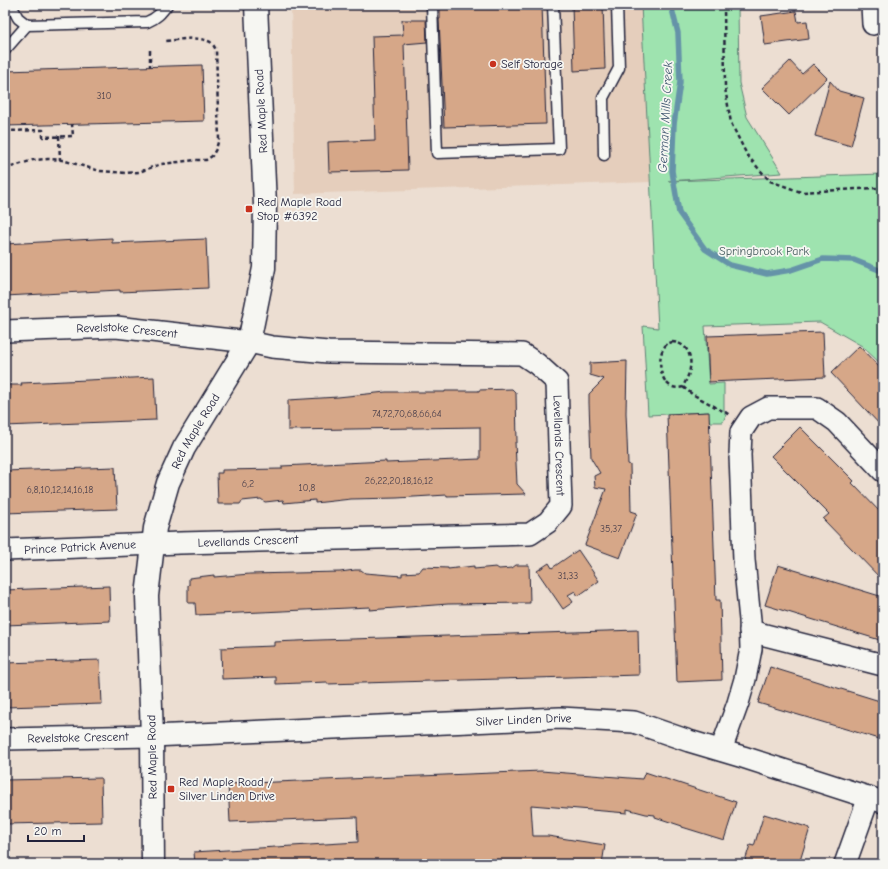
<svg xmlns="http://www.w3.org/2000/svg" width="888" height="869" viewBox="0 0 888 869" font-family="'Comic Neue',sans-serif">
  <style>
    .built { fill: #e5cebc }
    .green { fill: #9ee3af; stroke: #608275 }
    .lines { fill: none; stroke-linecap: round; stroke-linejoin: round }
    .stream { stroke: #6593a8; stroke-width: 5.5 }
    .building { fill: #d6a788; stroke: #22223b }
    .service-casing { stroke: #22223b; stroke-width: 13 }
    .minor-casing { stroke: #22223b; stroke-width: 24 }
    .tertiary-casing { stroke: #22223b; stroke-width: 25 }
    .path { stroke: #22223b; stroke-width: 2.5; stroke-dasharray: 4 3; stroke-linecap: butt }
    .service { stroke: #f6f6f2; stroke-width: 10 }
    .minor { stroke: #f6f6f2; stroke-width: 21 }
    .tertiary { stroke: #f6f6f2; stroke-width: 22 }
    .poi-dot { fill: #c8321e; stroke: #f6f6f2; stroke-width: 1.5 }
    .labels { text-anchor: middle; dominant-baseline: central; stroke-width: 3.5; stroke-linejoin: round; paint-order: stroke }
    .number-label { font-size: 10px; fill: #4f434e }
    .poi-label { font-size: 12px; fill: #22223b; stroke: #f6f6f2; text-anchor: start }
    .street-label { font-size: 12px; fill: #22223b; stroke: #f6f6f2 }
    .park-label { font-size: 12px; fill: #475c5e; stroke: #f6f6f2 }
    .water-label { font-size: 13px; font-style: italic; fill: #435a72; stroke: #f6f6f2 }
  </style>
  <rect width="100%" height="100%" fill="#ecded2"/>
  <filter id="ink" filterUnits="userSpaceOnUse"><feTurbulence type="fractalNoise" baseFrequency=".025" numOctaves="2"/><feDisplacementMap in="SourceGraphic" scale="8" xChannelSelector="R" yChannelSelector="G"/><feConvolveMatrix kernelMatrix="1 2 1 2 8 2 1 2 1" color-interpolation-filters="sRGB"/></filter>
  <g filter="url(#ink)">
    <!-- built -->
    <path class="built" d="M291 5H641L651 182 295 194Z"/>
    <!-- green -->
    <path class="green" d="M641 5H738L739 83 747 117 782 173 668 181 883 174V366L862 346 820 322 705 326 709 384 724 383V411L727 412 723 422H709L708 412 648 415 643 326 658 328Z"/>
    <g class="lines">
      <!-- stream -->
      <path class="stream" d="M671 5 678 33 680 82 674 124 672 171 679 213 705 249 730 265 767 274 791 270 823 259 854 260 879 270 883 273"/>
    </g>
    <!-- building -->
    <path class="building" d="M440 5H542L546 124 444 127 439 19H440Z
      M572 5H603L605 69 574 71Z
      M796 11 798 22 807 21 809 39 765 45 761 16Z
      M402 20H426L427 42 404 44 408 170 329 172 328 142 375 140 372 36 403 35Z
      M790 61 802 74 813 64 827 78 789 115 762 88Z
      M202 65 204 121 5 126V71Z
      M830 81 839 91 864 98 851 146 815 136Z
      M112 238V243L206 239 208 288 120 292V290L5 296V244Z
      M823 332 825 377 709 382 707 336Z
      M859 346 883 371V428L831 373Z
      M627 361 626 413 628 464 630 465 631 511 637 513 620 558 585 545 606 489 595 487 594 476 600 473 591 458 589 403V394L604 379 590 375V363Z
      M154 377 156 420 5 426V385H22L21 383Z
      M512 389 516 393 517 442H515L517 484 526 494 447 496V495L397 498 351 499 315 503V500L284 503 283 500 265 502 261 499 242 501 240 504H218L217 473H222V470L282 469V466L386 461V463L480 459V427L288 430V400L338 397 386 392H445V391H479V390Z
      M709 412 716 600H720L722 680 677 682 667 414Z
      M800 427 854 481 852 483 883 515V581L823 519 829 514 771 456Z
      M115 467 117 509 5 513V471Z
      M578 550 599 581 578 596 575 591 568 595 573 602 563 609 537 571 549 563 552 568Z
      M516 565H529L530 603 448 604 369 610 370 607 196 615 195 603H188V585H189V578L214 575V577L250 574 340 572 355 570H361L365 573 402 576V573L419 572 423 567 448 568V569L474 566V569L496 567 499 569 512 568Z
      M778 565 883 597V641L765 605Z
      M109 586 110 621 5 625V590Z
      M638 630 639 675 327 684V682L276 684V677L222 679 221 648 274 646V642L320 640Z
      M100 660 102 704 5 707V663Z
      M770 667 883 702V740L758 703Z
      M541 771 642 779 645 772 736 802 724 840 682 827V826L655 817V815L646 814 627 809V813L531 805 533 836H548L605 845 602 864H195L194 852 358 842 357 817 230 822 228 784Z
      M101 778 102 822 5 824V780Z
      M764 814 810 828 799 864H744L750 845 754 846Z"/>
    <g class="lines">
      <!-- service casing -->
      <g class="service-casing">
        <path id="service" d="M11 5 18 18 27 25 147 22C157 18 161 13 167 5
          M432 5 437 153 559 149 553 5
          M5 50 27 25
          M604 155 603 98 619 68 617 5"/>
      </g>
      <!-- minor casing -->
      <g class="minor-casing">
        <g id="minor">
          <path d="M872 5 873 24"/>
          <path id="s1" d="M5 331 116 327 249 342 272 347 328 352 522 354 537 364 557 382 561 506 548 522 530 534 180 543 5 550"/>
          <path d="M750 631 883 665"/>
          <path id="s2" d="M5 739 152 736 560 718 634 722 689 741 743 757 883 802"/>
          <path d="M721 750 738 703 745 679 751 649 750 620 744 560 740 455 741 432 751 417 768 408H817L837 422 883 471"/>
          <path d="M845 864 869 797"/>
        </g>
      </g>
      <!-- tertiary casing -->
      <g class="tertiary-casing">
        <g id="tertiary">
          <path id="s3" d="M153 864 152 736 147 596 155 528 168 483 184 448 249 342 264 268 265 205 256 5"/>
        </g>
      </g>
      <!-- path -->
      <path class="path" d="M724 5 725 88 731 123 747 155 759 169 770 181 801 192 877 188 883 189
        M150 50V67
        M5 131 43 130V137L73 136 72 124
        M59 136 60 160
        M5 169 33 160 48 159 62 160 100 171 126 173 139 172 161 164 196 160H206L212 156 216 149 219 139 216 50C214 46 212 42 208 41 196 36 178 40 166 41
        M672 342C691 343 694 363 687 378 686 381 684 384 683 387 659 394 655 355 666 345 668 343 670 343 672 342Z
        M683 387 692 394 730 415"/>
      <!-- service -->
      <use href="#service" class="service"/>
      <!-- minor -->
      <use href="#minor" class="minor"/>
      <!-- tertiary -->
      <use href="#tertiary" class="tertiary"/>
    </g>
  </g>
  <!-- markers -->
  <g class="poi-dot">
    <circle cx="493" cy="64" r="4"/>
    <rect x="245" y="205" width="8" height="8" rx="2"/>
    <rect x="167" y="785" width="8" height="8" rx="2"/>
  </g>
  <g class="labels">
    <!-- number labels -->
    <g class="number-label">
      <text x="104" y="96">310</text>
      <text x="407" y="414">74,72,70,68,66,64</text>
      <text x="399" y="481">26,22,20,18,16,12</text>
      <text x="248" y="484">6,2</text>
      <text x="307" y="488">10,8</text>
      <text x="60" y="490">6,8,10,12,14,16,18</text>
      <text x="611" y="529">35,37</text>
      <text x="568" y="576">31,33</text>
    </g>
    <!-- poi labels -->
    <g class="poi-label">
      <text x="501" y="64">Self Storage</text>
      <text x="257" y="202">Red Maple Road<tspan x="257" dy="14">Stop #6392</tspan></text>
      <text x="179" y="782">Red Maple Road /<tspan x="179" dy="14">Silver Linden Drive</tspan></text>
    </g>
    <!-- street labels -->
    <g class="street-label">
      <text transform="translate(261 111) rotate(-93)">Red Maple Road</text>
      <text stroke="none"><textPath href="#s1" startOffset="122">Revelstoke Crescent</textPath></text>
      <text stroke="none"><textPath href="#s3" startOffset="442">Red Maple Road</textPath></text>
      <text stroke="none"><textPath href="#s1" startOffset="627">Levellands Crescent</textPath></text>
      <text transform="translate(248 541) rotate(-2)">Levellands Crescent</text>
      <text transform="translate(80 547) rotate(-3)">Prince Patrick Avenue</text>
      <text stroke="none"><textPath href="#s2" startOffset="519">Silver Linden Drive</textPath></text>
      <text stroke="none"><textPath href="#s2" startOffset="73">Revelstoke Crescent</textPath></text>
      <text transform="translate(152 757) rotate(-91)">Red Maple Road</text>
    </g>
    <!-- park labels -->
    <g class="park-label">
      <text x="764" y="251">Springbrook Park</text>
    </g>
    <!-- water labels -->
    <g class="water-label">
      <text transform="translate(665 117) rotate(-87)">German Mills Creek</text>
    </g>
  </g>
  <!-- margin -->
  <rect width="888" height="869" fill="none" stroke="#f6f6f2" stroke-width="20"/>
  <rect x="10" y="10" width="868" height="849" fill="none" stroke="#22223b" stroke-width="1.5" filter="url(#ink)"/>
  <!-- scale -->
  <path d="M28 835v6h56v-6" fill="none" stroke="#22223b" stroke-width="2"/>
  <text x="34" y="835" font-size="12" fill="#22223b" stroke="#f6f6f2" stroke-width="3" paint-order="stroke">20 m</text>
</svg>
